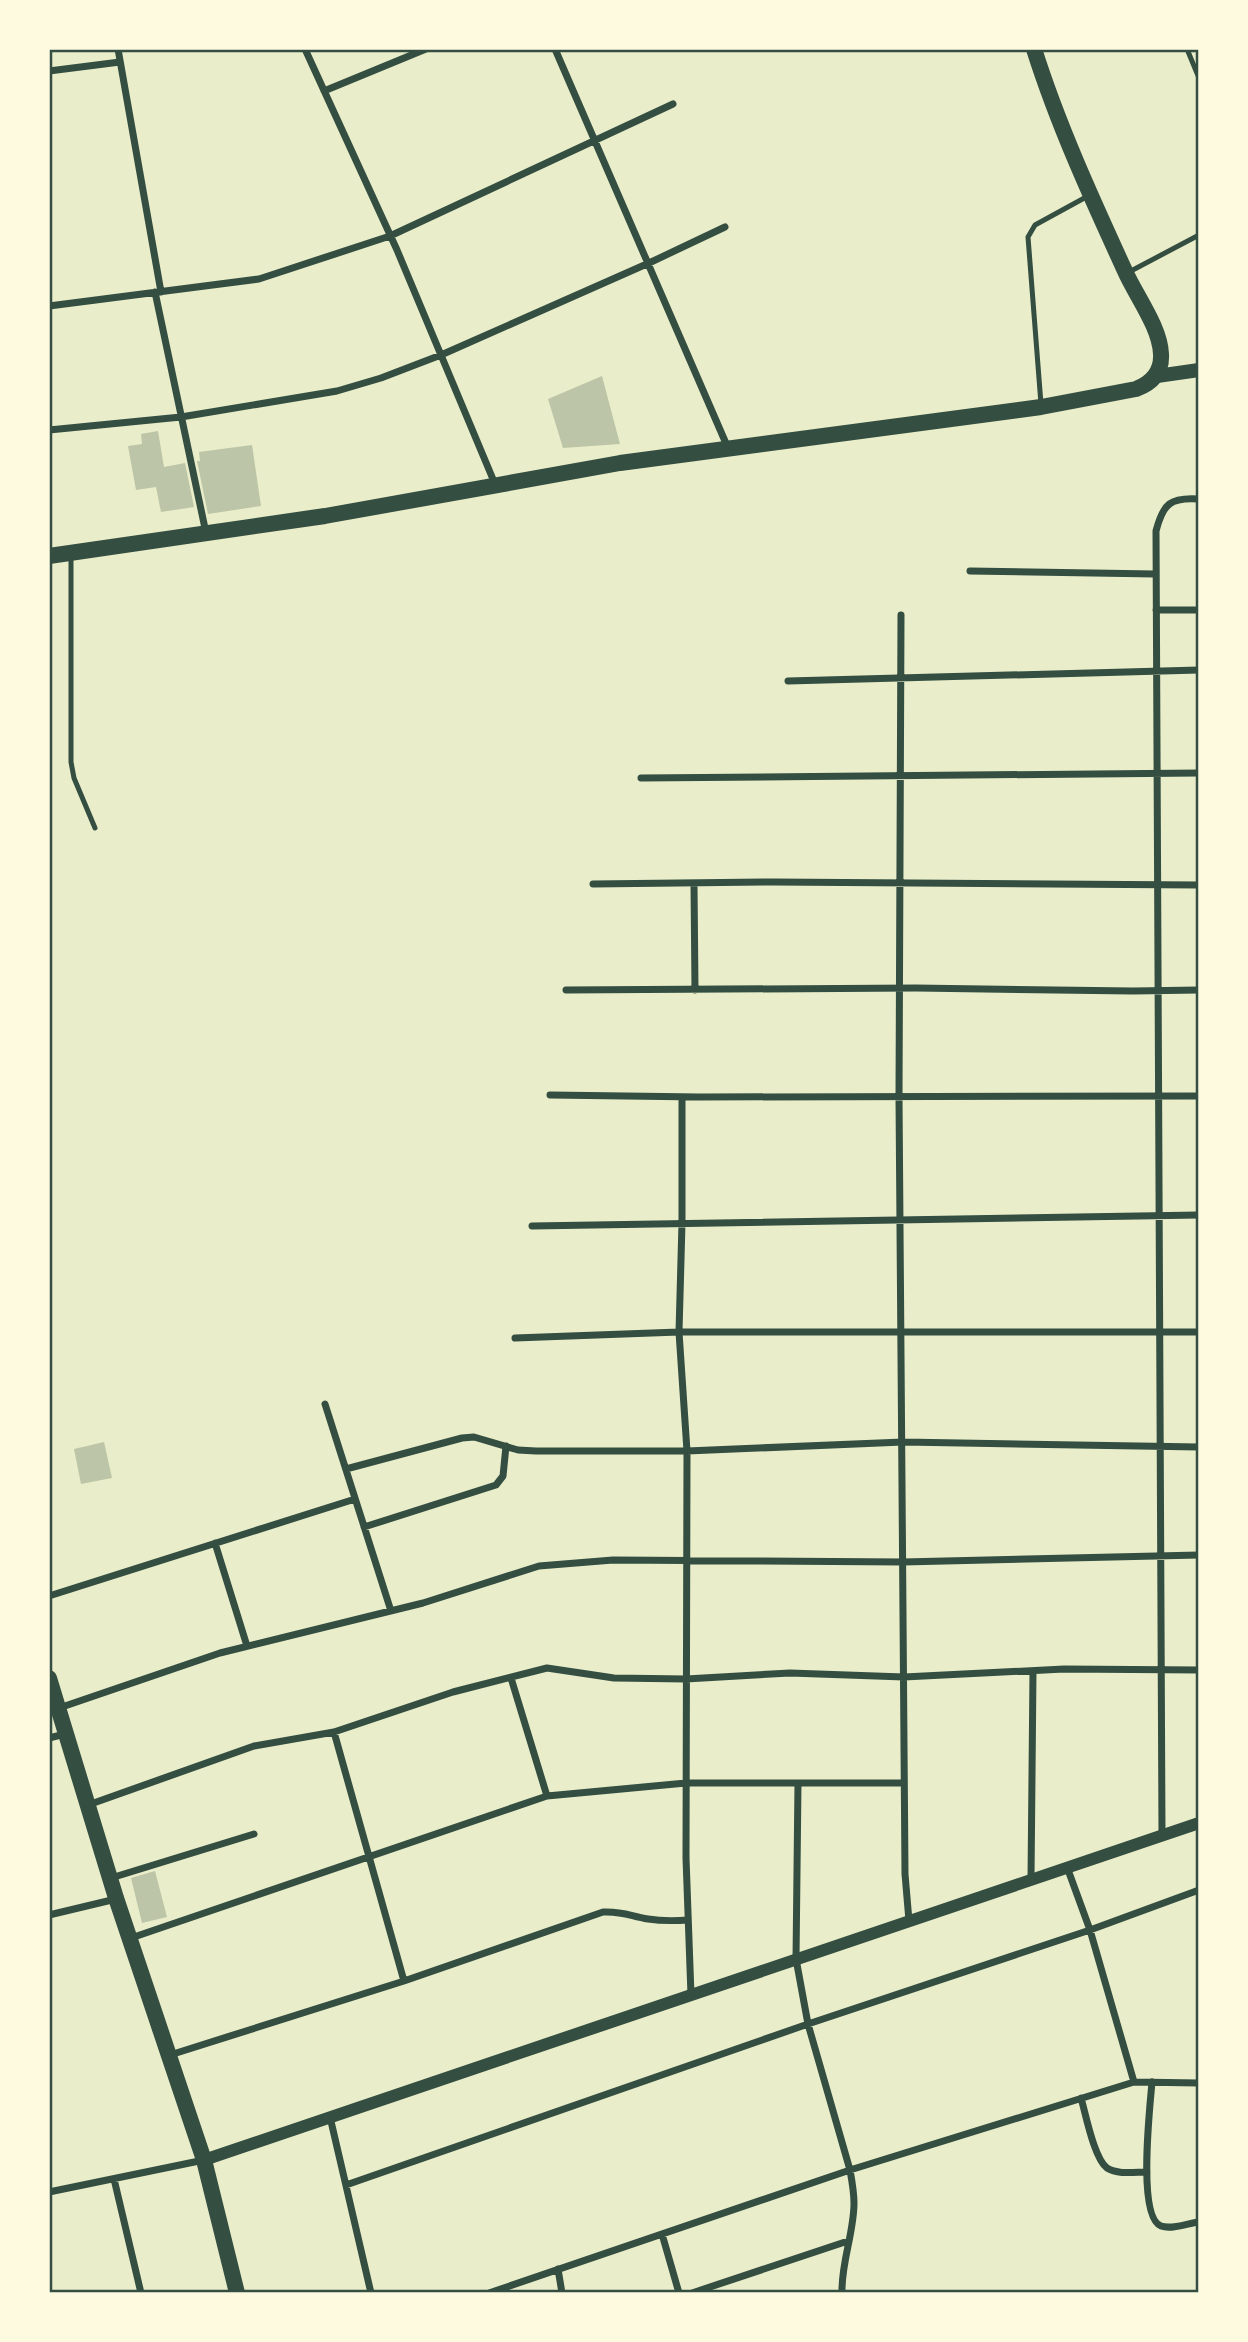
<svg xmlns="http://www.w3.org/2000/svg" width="1248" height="2342" viewBox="0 0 1248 2342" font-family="Mulish,sans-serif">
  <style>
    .building { fill: #bcc5a7 }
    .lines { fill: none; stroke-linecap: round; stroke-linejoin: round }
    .service { stroke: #344e41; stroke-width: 5 }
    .minor { stroke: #344e41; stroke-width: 7 }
    .tertiary { stroke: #344e41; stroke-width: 12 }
    .secondary { stroke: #344e41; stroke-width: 14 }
    .primary { stroke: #344e41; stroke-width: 16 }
    .neatline { fill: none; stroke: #344e41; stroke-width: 2.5 }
  </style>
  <rect width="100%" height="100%" fill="#e9edc9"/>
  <!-- building -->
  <path class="building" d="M602 376 620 444 563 448 548 399Z
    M158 431 164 467 185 463 194 507 161 512 156 487 136 490 128 446 142 444 141 434Z
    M252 445 261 506 208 514 197 461H200L199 452Z
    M104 1442 112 1478 81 1484 74 1449Z
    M155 1871 167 1917 142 1923 131 1878Z"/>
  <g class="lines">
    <!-- service -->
    <path class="service" d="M1187 49 1199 78
      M1129 272 1199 235
      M1041 404 1028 237 1035 225 1088 196
      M71 556V762L74 778 95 828"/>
    <!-- minor -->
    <path class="minor" d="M118 49 161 292
      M305 49 397 250 495 484
      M555 49 728 448
      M49 71 120 62
      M324 91 426 49
      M155 292 206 533
      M49 306 259 279 390 236 673 104
      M49 430 181 417 337 391 381 378 441 355 649 263 725 227
      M970 571 1155 574
      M1156 610H1199
      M901 615 899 1097 905 1874 909 1921
      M788 681 1199 670
      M641 778 1199 773
      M694 883 695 990
      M593 884 773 882 1199 885
      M566 990 916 988 1133 991 1199 990
      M550 1095 700 1097 1199 1096
      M682 1097V1223L679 1332 687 1451 686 1858 691 1995
      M532 1226 1199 1215
      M515 1338 679 1332H1199
      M325 1404 391 1611
      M346 1469 462 1438 474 1437 518 1450 536 1451H687L903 1442 1199 1447
      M364 1527 496 1485 503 1476 506 1446
      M215 1543 247 1646
      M49 1596 355 1499
      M511 1678 547 1796
      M59 1708 220 1653 423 1603 539 1566 613 1560 903 1562 1199 1555
      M334 1732 404 1981
      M49 1738 65 1734
      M88 1805 254 1746 334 1732 453 1692 547 1668 614 1678 686 1679 790 1673 904 1677 1064 1669 1199 1670
      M1162 1835 1156 531C1163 504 1170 497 1199 499
      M111 1878 254 1834
      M1031 1880 1033 1671
      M49 1915 116 1899
      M131 1938 547 1796 686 1783H904
      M170 2055 404 1981 603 1912C623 1911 630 1916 648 1919 661 1921 674 1921 688 1920
      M1134 2082 1199 2083
      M1152 2082C1150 2107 1137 2217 1161 2226 1172 2230 1188 2223 1199 2222
      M1081 2098C1086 2115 1094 2158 1107 2168 1118 2175 1135 2172 1147 2172
      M330 2117 371 2293
      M114 2179 141 2293
      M346 2185 808 2024 796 1959 798 1783
      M49 2192 204 2160
      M662 2234 679 2293
      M558 2269 562 2293
      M489 2293 850 2170 1134 2082 1090 1930 1067 1867
      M692 2293 848 2241
      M842 2293C841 2263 854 2233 854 2203 854 2192 852 2181 850 2170L808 2024 1090 1930 1199 1890"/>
    <!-- tertiary -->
    <path class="tertiary" d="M204 2160 1199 1823"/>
    <!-- secondary -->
    <path class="secondary" d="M1157 376 1199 370"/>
    <!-- primary -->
    <path class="primary" d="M49 556 325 516 620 463 1041 407 1136 389C1152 383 1162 372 1161 354 1160 327 1136 296 1125 271 1092 199 1058 125 1034 49
      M49 1678 116 1898 204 2160 237 2293"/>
  </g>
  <!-- border -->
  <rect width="1248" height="2342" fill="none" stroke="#fefae0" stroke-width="102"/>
  <rect x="51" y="51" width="1146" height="2240" class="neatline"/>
</svg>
